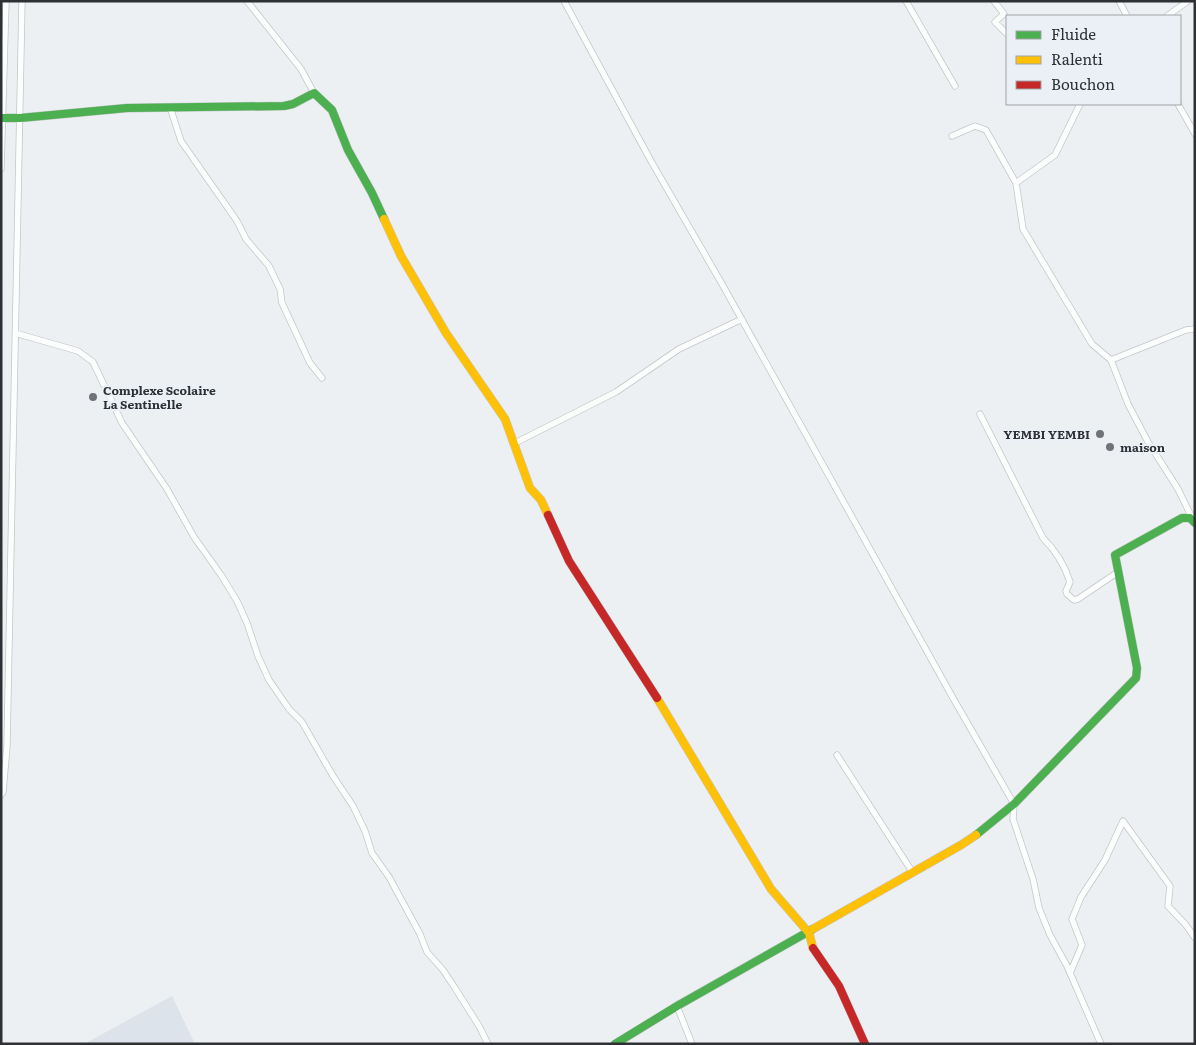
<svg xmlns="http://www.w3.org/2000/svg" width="1196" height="1045" viewBox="0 0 1196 1045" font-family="Literata,serif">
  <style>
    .built { fill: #dce3ea }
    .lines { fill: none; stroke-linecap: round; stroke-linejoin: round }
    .street-casing { stroke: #c4c6c9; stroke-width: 7 }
    .fast-casing { stroke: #c4c6c9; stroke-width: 9 }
    .slow-casing { stroke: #c4c6c9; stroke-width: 9 }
    .jam-casing { stroke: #c4c6c9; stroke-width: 9 }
    .street { stroke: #fcfdfd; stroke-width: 5.5 }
    .fast { stroke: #4caf50; stroke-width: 8 }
    .slow { stroke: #ffc107; stroke-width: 8 }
    .jam { stroke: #c62828; stroke-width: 8 }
    .poi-dot { fill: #717376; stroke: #eaf0f6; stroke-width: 2 }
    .labels { text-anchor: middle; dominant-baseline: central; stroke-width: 5; stroke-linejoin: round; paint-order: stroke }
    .poi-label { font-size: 12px; font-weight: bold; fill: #2e3033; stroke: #eaf0f6; text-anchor: start }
  </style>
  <rect width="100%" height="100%" fill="#edf0f3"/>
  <!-- built -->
  <path class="built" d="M172 996 195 1044H84Z"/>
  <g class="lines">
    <!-- street casing -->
    <g class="street-casing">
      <path id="street" d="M247 1 301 69 314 93
        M564 1 651 161 722 284 953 698 1014 804 1013 819 1033 879 1039 908 1050 935 1067 966 1101 1044
        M906 1 955 86
        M994 1 1004 14 995 22 1007 34
        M1119 1 1127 16
        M1167 16 1188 1
        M1178 104 1195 134
        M170 107 181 141 237 221 246 239 269 266 280 289 282 303 310 363 322 378
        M952 136 975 126 986 130 1016 183 1023 229 1092 344 1111 360 1128 404 1148 442 1178 489 1193 520
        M1 169 6 1
        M1016 183 1055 155 1080 104
        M15 333 78 351 93 362 122 423 167 489 194 537 221 575 237 601 247 623 258 656 269 680 289 709 302 722 333 776 353 806 365 831 372 853 389 877 420 934 427 952 443 970 455 988 479 1026 488 1044
        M1111 360 1186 330 1195 329
        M980 414 1043 538C1055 550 1065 566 1070 582L1066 591 1067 594 1074 600 1078 599 1118 572
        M513 444 616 392 679 349 742 319
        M837 755 913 873
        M1 795 3 792 7 746 22 1
        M1070 973 1082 945 1072 919 1081 897 1105 860 1123 821 1170 886 1168 906 1186 925 1195 938
        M677 1006 692 1044"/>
    </g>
    <!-- fast casing -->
    <g class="fast-casing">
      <path id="fast" d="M2 118H20L127 108 284 106 293 104 314 93 332 110 348 150 372 193 384 219
        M976 835 1014 804 1136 678 1137 668 1115 555 1182 518H1190L1195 523
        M615 1044 677 1006 813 929"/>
    </g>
    <!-- slow casing -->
    <g class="slow-casing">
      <path id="slow" d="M384 219 401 256 446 333 505 419 530 488 541 500 548 515
        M657 698 771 889 809 933 813 948
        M813 929 961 845 976 835"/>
    </g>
    <!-- jam casing -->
    <g class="jam-casing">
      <path id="jam" d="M548 515 569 561 657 698
        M813 948 839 986 865 1044"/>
    </g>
    <!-- street -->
    <use href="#street" class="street"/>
    <!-- fast -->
    <use href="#fast" class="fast"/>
    <!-- slow -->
    <use href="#slow" class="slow"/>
    <!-- jam -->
    <use href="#jam" class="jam"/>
  </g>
  <!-- markers -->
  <g class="poi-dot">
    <circle cx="93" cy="397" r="5"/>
    <circle cx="1100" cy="434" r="5"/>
    <circle cx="1110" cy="447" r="5"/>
  </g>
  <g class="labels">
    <!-- poi labels -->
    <g class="poi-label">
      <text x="103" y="390">Complexe Scolaire<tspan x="103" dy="14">La Sentinelle</tspan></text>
      <text x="1090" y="434" text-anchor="end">YEMBI YEMBI</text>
      <text x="1120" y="447">maison</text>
    </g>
  </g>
  <!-- border -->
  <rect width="1196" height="1045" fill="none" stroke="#2e3033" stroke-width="5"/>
  <!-- legend -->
  <rect x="1006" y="15" width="175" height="90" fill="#eaf0f6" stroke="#9fa3a8"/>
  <rect x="1016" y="31" width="25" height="8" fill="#4caf50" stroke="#9fa3a8"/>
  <text x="1051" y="40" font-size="15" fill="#2e3033">Fluide</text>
  <rect x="1016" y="56" width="25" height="8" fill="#ffc107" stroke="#9fa3a8"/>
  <text x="1051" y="65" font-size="15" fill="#2e3033">Ralenti</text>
  <rect x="1016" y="81" width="25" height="8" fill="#c62828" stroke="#9fa3a8"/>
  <text x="1051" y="90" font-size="15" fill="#2e3033">Bouchon</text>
</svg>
